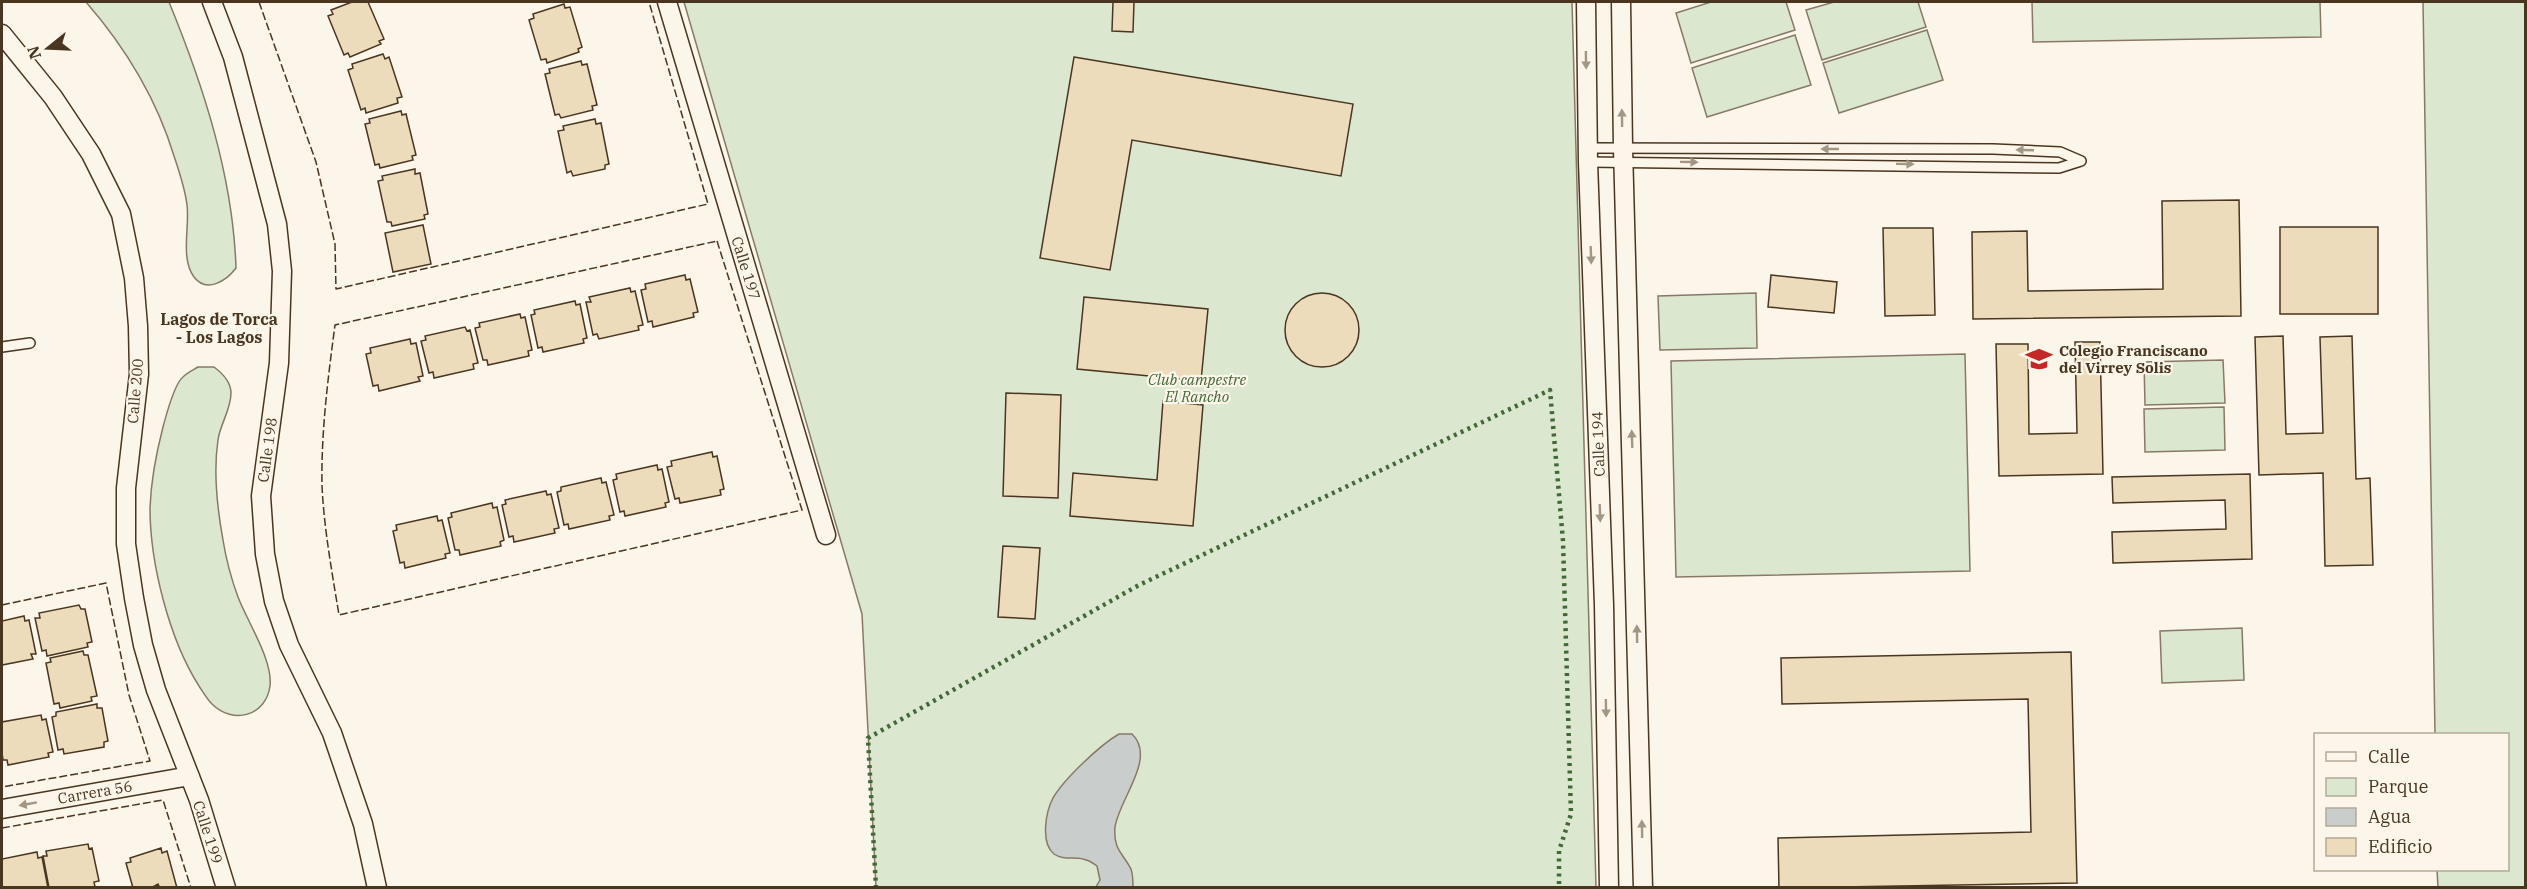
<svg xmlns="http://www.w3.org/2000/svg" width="2527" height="889" viewBox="0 0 2527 889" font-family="'IBM Plex Serif',serif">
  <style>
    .green { fill: #dce7d0; stroke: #887966; stroke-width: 1.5 }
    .water { fill: #c9cecd; stroke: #887966; stroke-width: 1.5 }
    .building { fill: #ecdcbc; stroke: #4a3520; stroke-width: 1.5 }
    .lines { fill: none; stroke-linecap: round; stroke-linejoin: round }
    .lane-casing { stroke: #4a3520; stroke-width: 12 }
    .street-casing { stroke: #4a3520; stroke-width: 21 }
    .lane { stroke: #fbf6e9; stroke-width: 9 }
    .street { stroke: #fbf6e9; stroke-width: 18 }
    .hedge { stroke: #436837; stroke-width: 4.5; stroke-dasharray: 3 4.5; stroke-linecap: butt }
    .fence { stroke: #4a3520; stroke-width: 1.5; stroke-dasharray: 8 3; stroke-linecap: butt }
    .oneway { fill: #a29684 }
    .labels { text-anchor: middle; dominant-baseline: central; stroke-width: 4.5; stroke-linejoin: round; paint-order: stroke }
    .street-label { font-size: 15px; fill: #4a3520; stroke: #fbf6e9 }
    .poi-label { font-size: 15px; font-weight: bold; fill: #4a3520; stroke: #fbf6e9; text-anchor: start }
    .park-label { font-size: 15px; font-style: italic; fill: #436837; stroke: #fbf6e9 }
    .neighbourhood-label { font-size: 16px; font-weight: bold; fill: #4a3520; stroke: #fbf6e9 }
  </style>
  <rect width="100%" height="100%" fill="#fbf6e9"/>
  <!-- green -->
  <path class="green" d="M86 2H169C203 85 233 176 236 268 227 280 207 294 194 277 180 258 190 226 187 205 185 188 179 171 174 156 156 97 126 48 86 2Z
    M684 2H1572L1596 887H876L862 614Z
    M1711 2H1786L1795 30 1691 63 1676 13Z
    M1834 2H1918L1926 27 1822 60 1806 10Z
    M2032 2H2320L2321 37 2033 42Z
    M2423 2H2525V887H2438L2437 870H2508V734H2435Z
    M1927 30 1943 80 1839 113 1823 63Z
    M1795 35 1811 85 1707 117 1692 68Z
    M1756 293 1757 348 1660 350 1658 296Z
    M1965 354 1970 571 1676 577 1671 361Z
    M2223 360 2225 403 2145 405 2144 362Z
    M198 367H214C222 373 231 382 231 393 231 410 220 424 218 440 213 473 217 507 223 540 226 559 231 578 238 597 247 621 273 660 270 686 266 716 233 725 212 704 207 699 203 692 199 686 169 639 150 563 150 508 151 480 156 454 163 427 166 416 174 384 183 377 187 373 193 370 198 367Z
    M2224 407 2225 450 2145 452 2144 409Z
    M2242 628 2244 680 2162 683 2160 631Z"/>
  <!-- water -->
  <path class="water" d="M1119 734H1132C1157 758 1119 799 1115 827 1113 850 1123 853 1131 869 1133 875 1133 882 1133 887H1096L1100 880 1097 866C1080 852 1067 863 1054 854 1040 843 1046 811 1053 798 1064 779 1100 745 1119 734Z"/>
  <!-- building -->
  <path class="building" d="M352 2H368L384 39 379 41 381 44 350 57 348 53 344 55 328 16 333 14 331 10Z
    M1113 2H1134L1133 32 1112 31Z
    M564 4 565 8 570 7 582 47 578 49 579 52 547 63 546 59 541 60 529 20 534 18 533 14Z
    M383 54 385 59 389 57 402 97 397 98 398 103 366 113 365 108 361 110 348 70 353 68 352 64Z
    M1074 57 1353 104 1341 176 1132 140 1110 270 1040 258Z
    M581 61 582 65 587 64 597 105 592 106 593 110 561 118 559 114 555 115 545 74 550 73 549 69Z
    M401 111 402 115 406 114 416 155 412 156 413 160 380 168 379 164 375 165 365 124 370 123 369 119Z
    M595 119 596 124 601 123 609 164 605 165V169L573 176 571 171 567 173 558 131 564 130 563 126Z
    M415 169V174L420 173 428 214 424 215 425 219 392 226 391 222H387L378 181 383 180 382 176Z
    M2239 200 2241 316 1973 319 1972 232 2027 231 2028 291 2163 289 2162 201Z
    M423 225 431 264 393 272 385 233Z
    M2280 227H2378V314H2280Z
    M1883 228H1933L1935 315 1885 316Z
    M685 275 686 280 690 279 698 312 693 313 694 317 653 327 652 321 648 322 641 290 646 289 645 284Z
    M1771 275 1837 282 1834 313 1768 307Z
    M630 288 631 292 635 291 643 325 638 326 639 330 599 339 597 334 593 335 586 302H591L589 297Z
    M1285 330a37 37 0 1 1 74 0a37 37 0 1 1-74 0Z
    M1084 297 1208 309 1201 381 1077 369Z
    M575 301 576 305 580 304 587 338 583 339 584 343 543 352 542 347 538 348 531 315 535 314 534 310Z
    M520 314 521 318 525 317 532 350 528 351 529 356 488 365 487 360H483L475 328 480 327 479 323Z
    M465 327 467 331 470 330 478 363 473 364 474 369 434 378 433 372 429 373 421 341 426 340 425 336Z
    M2283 336 2286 434 2323 433 2320 337 2352 336 2356 479 2370 478 2373 565 2325 566 2323 473 2259 475 2255 337Z
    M410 339 411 344 416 343 423 376 418 377 420 381 379 391 378 385 373 386 366 354 371 353 370 348Z
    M2075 342H2100L2103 474 1999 476 1996 344H2028L2029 434 2077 433Z
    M1006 393 1061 395 1058 498 1003 496Z
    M1163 401 1203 405 1193 526 1070 516 1073 473 1157 480Z
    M712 452 713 457 717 456 724 489 720 490 721 495 680 503 679 498 675 499 667 467 672 466 671 461Z
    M657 465 658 470 662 469 669 502 665 503 666 507 625 516 624 511 620 512 613 480 617 479 616 474Z
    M2250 474 2252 559 2113 563 2112 532 2226 529 2225 500 2113 503 2112 477Z
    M601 478 602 483 606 482 614 515 609 516 610 520 569 529 568 524 564 525 557 492 561 491V487Z
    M546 491 547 495 551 494 559 528 554 529 555 533 514 542 513 536 509 537 502 505 506 504 505 500Z
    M492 503 493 508 497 507 504 540 500 542 501 546 460 555 459 550H455L448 518 452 517 451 513Z
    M437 516 438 521 442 520 450 553 445 554 446 558 405 568 404 562 400 563 393 531 397 530 396 525Z
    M1003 546 1040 548 1035 619 998 617Z
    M79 605 81 609H85L92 642 87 643 88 647 47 656 46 650 42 651 35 618H40L39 613Z
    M24 616 25 621 29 620 36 654H31L33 659 2 665V621Z
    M83 651 84 655H88L97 696 91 697 92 701 60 708 59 703 54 704 46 663 51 662 50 658Z
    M2071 652 2077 883 1779 888 1778 838 2031 832 2028 699 1782 704 1781 658Z
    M97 704V708H102L108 741 104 742V747L64 754 63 749 58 750 52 717 56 716V712Z
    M41 715 42 720 46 719 53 752 48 753 49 757 8 765 7 760H3L2 753V722Z
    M88 844 89 849 92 848 99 881 94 882 95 887 49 888 43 856H47L46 851Z
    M161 848 162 853 167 851 177 888H160L158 884 151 888H133L126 863 131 862 130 858Z
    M37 852 38 858 42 857 48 888H2V859Z"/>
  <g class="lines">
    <!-- lane casing -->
    <g class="lane-casing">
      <path id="lane" d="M1588 148 1993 149 2060 152 2081 161
        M1588 162 2059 168 2081 161
        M2 347 30 343"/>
    </g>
    <!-- street casing -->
    <g class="street-casing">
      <path id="street" d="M212 2 233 57 277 224 282 271 279 363 261 496 265 554 274 601 289 645 332 733 363 824 377 888
        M667 2 826 535
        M1586 2 1588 162 1604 605 1609 888
        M1621 2 1623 148 1643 888
        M2 34 53 97 91 154 121 214 134 278 138 326 139 374 126 488V544L134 598 143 645 156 690 199 800 226 888
        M2 809 190 776"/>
    </g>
    <!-- lane -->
    <use href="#lane" class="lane"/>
    <!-- street -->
    <use href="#street" class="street"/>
    <!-- hedge -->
    <path class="hedge" d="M876 888 868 738 1139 585 1550 390 1563 541 1571 814 1559 851V888"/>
    <!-- fence -->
    <path class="fence" d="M259 2 316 162 335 244 336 289 708 204 649 2
      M717 241 802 510 339 615C332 572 324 529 322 486 321 432 328 378 335 325Z
      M2 605 106 583 129 695 150 761 2 787
      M2 828 163 800 191 888"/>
  </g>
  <!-- one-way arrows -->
  <defs><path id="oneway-solid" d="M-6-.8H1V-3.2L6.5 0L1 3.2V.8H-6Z" transform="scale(1.5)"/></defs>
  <g class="oneway">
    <use href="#oneway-solid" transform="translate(1586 60) rotate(89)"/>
    <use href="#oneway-solid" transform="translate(1622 118) rotate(-91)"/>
    <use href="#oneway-solid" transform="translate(1830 149) rotate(-180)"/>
    <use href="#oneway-solid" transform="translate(2025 150) rotate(-178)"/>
    <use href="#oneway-solid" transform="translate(1689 162) rotate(1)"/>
    <use href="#oneway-solid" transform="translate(1905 164) rotate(1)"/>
    <use href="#oneway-solid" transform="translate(1591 255) rotate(88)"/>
    <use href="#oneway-solid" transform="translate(1632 439) rotate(-92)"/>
    <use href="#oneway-solid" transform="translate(1600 513) rotate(88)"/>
    <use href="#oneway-solid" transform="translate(1637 634) rotate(-91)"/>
    <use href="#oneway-solid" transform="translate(1606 708) rotate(89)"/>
    <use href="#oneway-solid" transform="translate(28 804) rotate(170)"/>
    <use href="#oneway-solid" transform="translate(1642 829) rotate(-91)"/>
  </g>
  <!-- icons -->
  <defs>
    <g id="school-bare" transform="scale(2.07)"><path d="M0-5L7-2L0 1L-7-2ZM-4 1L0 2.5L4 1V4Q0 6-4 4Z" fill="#c62828" stroke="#fbf6e9" stroke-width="2.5" paint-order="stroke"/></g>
  </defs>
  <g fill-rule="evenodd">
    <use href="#school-bare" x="2039" y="359"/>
  </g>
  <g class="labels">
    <!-- street labels -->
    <g class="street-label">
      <text transform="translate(746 268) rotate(73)">Calle 197</text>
      <text transform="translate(135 391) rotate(-85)">Calle 200</text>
      <text transform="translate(1598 444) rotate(-92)">Calle 194</text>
      <text transform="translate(267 450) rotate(-82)">Calle 198</text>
      <text transform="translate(95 792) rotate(-10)">Carrera 56</text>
      <text transform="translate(208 832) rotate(72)">Calle 199</text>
    </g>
    <!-- poi labels -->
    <g class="poi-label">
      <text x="2059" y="350">Colegio Franciscano<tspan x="2059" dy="17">del Virrey Solis</tspan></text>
    </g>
    <!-- park labels -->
    <g class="park-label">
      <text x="1197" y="379">Club campestre<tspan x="1197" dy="17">El Rancho</tspan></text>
    </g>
    <!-- neighbourhood labels -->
    <g class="neighbourhood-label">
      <text x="219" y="319">Lagos de Torca<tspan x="219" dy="18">- Los Lagos</tspan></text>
    </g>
  </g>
  <!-- border -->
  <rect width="2527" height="889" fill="none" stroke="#4a3520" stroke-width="6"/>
  <!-- legend -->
  <rect x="2314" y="733" width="195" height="138" fill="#fbf6e9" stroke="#b4a999" stroke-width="1.5"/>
  <rect x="2326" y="752" width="30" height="9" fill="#fbf6e9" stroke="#b4a999" stroke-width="1.5"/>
  <text x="2368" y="763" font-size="18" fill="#4a3520">Calle</text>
  <rect x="2326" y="778" width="30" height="18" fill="#dce7d0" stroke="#b4a999" stroke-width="1.5"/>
  <text x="2368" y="793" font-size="18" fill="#4a3520">Parque</text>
  <rect x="2326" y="808" width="30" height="18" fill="#c9cecd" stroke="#b4a999" stroke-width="1.5"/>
  <text x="2368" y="823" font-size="18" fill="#4a3520">Agua</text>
  <rect x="2326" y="838" width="30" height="18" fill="#ecdcbc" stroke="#b4a999" stroke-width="1.5"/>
  <text x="2368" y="853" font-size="18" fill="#4a3520">Edificio</text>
  <!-- north arrow -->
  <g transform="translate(48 48) rotate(252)" stroke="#fbf6e9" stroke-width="4.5" paint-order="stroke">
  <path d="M0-4.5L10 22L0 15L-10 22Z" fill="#4a3520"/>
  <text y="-9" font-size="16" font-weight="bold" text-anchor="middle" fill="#4a3520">N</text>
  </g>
</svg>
